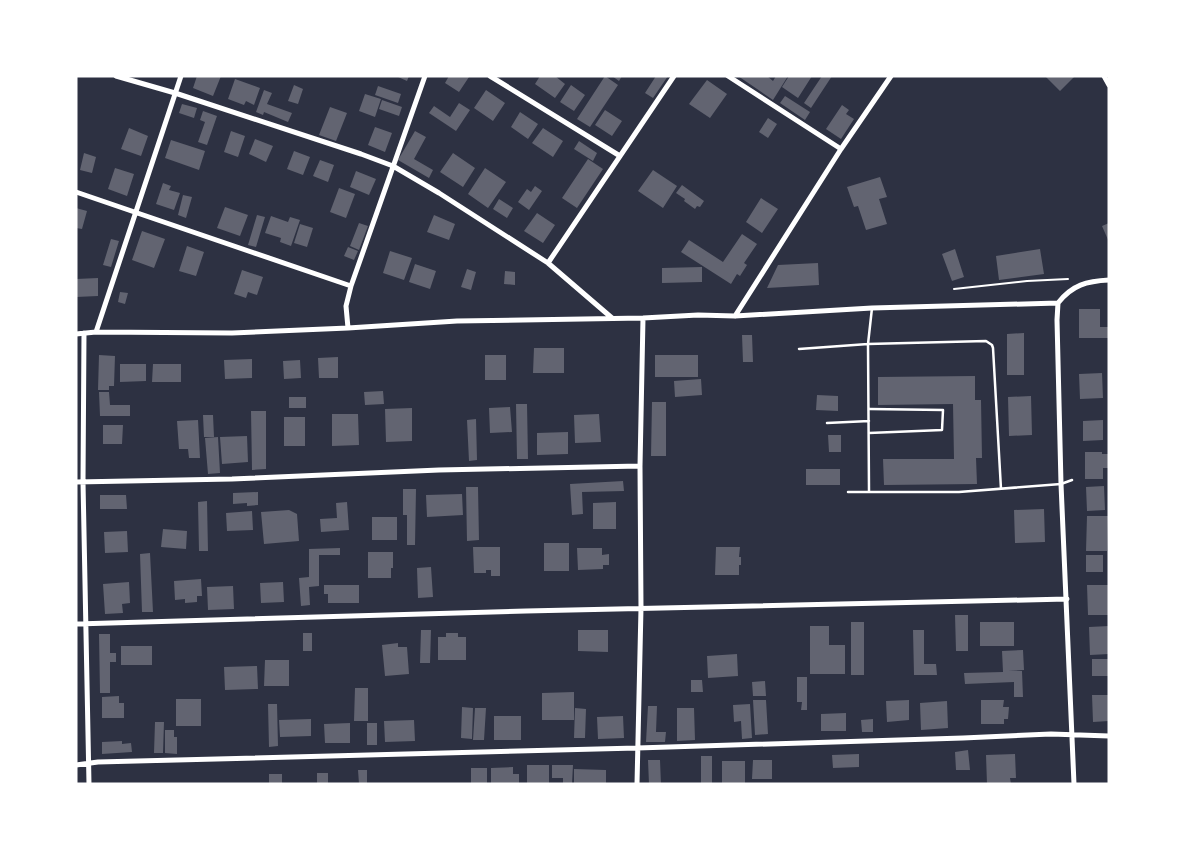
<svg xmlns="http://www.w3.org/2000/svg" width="1185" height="860" viewBox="0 0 1185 860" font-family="'IBM Plex Serif',serif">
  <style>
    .building { fill: #626471 }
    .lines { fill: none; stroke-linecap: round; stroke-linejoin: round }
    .path { stroke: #fff; stroke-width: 2 }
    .service { stroke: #fff; stroke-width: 2.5 }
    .minor { stroke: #fff; stroke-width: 5 }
  </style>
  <rect width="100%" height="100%" fill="#2d3142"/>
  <!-- building -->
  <path class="building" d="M197 76H221L213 96 193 88Z
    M396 76H409L407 81Z
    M449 76H467L469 77 459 92 445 83Z
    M540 76H555L565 84 555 98 535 84Z
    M605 76 618 85 590 127 577 119Z
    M612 76H622L619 81Z
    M656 76H668L653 98 645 93Z
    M738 76H767L773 81 776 76H788L773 100Z
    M789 76H812L798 98 782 87Z
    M822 76H832L811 108 804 103Z
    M1045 76H1075L1060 91Z
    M235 79 260 88 254 105 246 101 244 105 228 99Z
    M707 80 727 94 710 118 689 104Z
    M294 85 303 89 298 104 288 101Z
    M571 85 585 95 574 111 560 102Z
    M378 86 401 94 398 103 375 95Z
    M264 90 272 93 267 104 292 113 288 122 264 112 263 115 256 112Z
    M486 90 505 103 493 121 474 108Z
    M365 94 381 99 375 117 359 111Z
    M785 96 810 112 805 120 780 103Z
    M382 100 402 107 399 116 379 109Z
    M459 103 470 110 456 131 429 113 434 106 450 117Z
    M182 104 197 108 194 118 179 113Z
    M842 105 849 110 846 114 854 119 841 139 826 129Z
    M330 107 347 113 336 141 319 135Z
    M605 110 622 121 612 136 595 125Z
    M203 111 217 116 207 145 198 142 205 122 200 120Z
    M520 112 538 124 528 139 511 127Z
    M768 118 777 124 768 138 759 132Z
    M375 127 392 133 385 152 368 145Z
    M129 128 148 136 141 156 121 149Z
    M543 128 563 141 553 157 532 143Z
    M231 131 245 136 238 157 224 152Z
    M415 131 426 137 414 159 433 170 429 178 398 160Z
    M255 139 273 146 266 162 249 154Z
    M171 140 205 151 199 170 165 158Z
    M579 141 597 153 593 161 574 149Z
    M294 151 310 157 303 175 287 169Z
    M84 153 96 157 92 173 80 170Z
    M453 153 475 168 463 187 440 172Z
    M588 159 603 169 577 208 562 198Z
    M320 160 334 165 328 182 313 176Z
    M115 168 134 174 127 196 108 189Z
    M485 168 506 182 488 208 468 194Z
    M653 170 677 186 663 208 638 191Z
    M356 171 376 179 369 195 350 187Z
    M880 177 887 197 879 199 887 224 866 230 858 206 854 207 847 187Z
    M163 183 171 186 169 190 180 193 174 210 156 204Z
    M682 185 704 201 700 207 697 206 695 209 684 201 685 199 676 193Z
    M535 186 542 191 529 210 518 202 527 189 531 192Z
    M339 188 355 194 346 218 330 212Z
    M183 195 192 197 186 218 178 215Z
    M761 198 778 209 762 233 746 222Z
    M499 199 513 208 507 218 493 209Z
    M225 207 248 215 240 236 217 228Z
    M76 208 87 211 82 229 76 228Z
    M537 213 555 225 543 243 524 231Z
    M257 215 265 217 256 247 248 245Z
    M434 215 455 224 449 240 427 232Z
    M271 216 288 222 290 217 300 220 291 246 280 242 281 238 265 233Z
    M359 223 368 226 359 250 350 246Z
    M1109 223V242L1102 226Z
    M300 224 313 228 307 247 294 243Z
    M142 231 165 239 154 268 132 260Z
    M742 234 757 244 744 263 747 265 740 276 737 274 731 284 681 252 689 240 723 262Z
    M111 239 119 241 111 267 103 265Z
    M187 246 204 252 196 276 179 271Z
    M348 247 358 251 354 260 344 256Z
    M955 249 964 277 952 281 942 254Z
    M1040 249 1044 274 999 280 996 256Z
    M390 251 412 258 404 280 383 273Z
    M818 263 819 285 767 288 778 265Z
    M415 264 436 271 430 289 409 282Z
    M702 267V282L662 283V268Z
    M467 269 476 272 471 290 461 287Z
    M242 270 263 277 257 295 248 292 246 298 234 294Z
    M505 271 515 272V285L504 284Z
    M98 278V296L76 297V279Z
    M120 292 128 293 125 304 118 302Z
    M1079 309H1100V327H1109V338H1079Z
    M1024 333V375H1007V334Z
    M742 335H752L753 362H743Z
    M534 348H564V373H533Z
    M99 355 115 356 114 386H109V390H98Z
    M485 355H506V380H485Z
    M655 355H698V377H655Z
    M338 357V378H319L318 358Z
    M252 359V378L225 379 224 360Z
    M300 360 301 378 284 379 283 361Z
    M120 364H146V381L120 382Z
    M153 364H181V382H152Z
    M1102 373 1103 398 1080 399 1079 374Z
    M975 376V400H981L982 458H976L977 484 884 485 883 459H954L953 404 878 405V377Z
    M701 379 702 395 675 397 674 381Z
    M383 391 384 404 365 405 364 392Z
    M99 392H109L110 405H130V416H100Z
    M817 395 838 396V411L816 410Z
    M1031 396 1032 435 1009 436 1008 397Z
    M289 397H306V408H289Z
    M652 402H666V456H651Z
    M516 404H527L528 459H517Z
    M510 407 512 432 490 433 489 408Z
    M412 408V441L386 442 385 409Z
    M251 411H266V469L252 470Z
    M332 414H358L359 445 332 446Z
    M599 414 601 442 575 443 574 415Z
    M203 415H213L214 437H204Z
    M284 417H305V446H284Z
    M476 419 477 460 469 461 467 420Z
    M198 420 200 458H189L188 449H179L177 421Z
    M1103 420V440L1083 441V421Z
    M103 425H123L122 444H103Z
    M568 432V454L537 455V433Z
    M828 435H841V452H829Z
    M247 436 248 462 222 464 220 437Z
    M218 437 220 473 208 474 205 438Z
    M1085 452H1102V454H1109V468H1103V479H1085Z
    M806 469H840V485H806Z
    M623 481 624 491 582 492 583 514 572 515 570 484Z
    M1104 486 1105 510 1087 511 1086 487Z
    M466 487H478L479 540 467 541Z
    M403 489H416L415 545H407V515H403Z
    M258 492V505L247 506V503L233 504V493Z
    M462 494 463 515 427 517 426 495Z
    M100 495H126L127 509H100Z
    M207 501 208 551H199L198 502Z
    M347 502 349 530 321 532 320 519 337 518 336 503Z
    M616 502V529H593V503Z
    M1044 509 1045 542 1015 543 1014 510Z
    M289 510 297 514 299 541 264 544 261 512Z
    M252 511 253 530 227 531 226 513Z
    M1087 516H1108L1107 551H1086Z
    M372 517H397V540H372Z
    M163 529 187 531 186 549 161 547Z
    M127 531 128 552 105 553 104 532Z
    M544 543H569V571H544Z
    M473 547H500V576H491V570H486V573H474Z
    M716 547H740L739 557H741V565H739V575H715Z
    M340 548V555H319V586L309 587 310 605 301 606 299 578 309 577V549Z
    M577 548H602V555L609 554V565H603V569L578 570Z
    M368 552H393V568H391V578H368Z
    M150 553 153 612H142L140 554Z
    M1086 555H1103V572H1086Z
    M431 567 433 597 418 598 417 568Z
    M201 579 202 596H197V602L185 603V599L175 600 174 581Z
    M129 582 130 603 122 604 123 613 105 614 103 584Z
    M283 582 284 602 261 603 260 583Z
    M324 585H359V603H328V594H324Z
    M1087 585H1109V615H1088Z
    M233 586 234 609 208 610 207 587Z
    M955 615H968V651H956Z
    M851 622H864V675H851Z
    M980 622H1014V646H980Z
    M810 626H829V645H845V674H810Z
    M1109 626V654L1090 655 1089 627Z
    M421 630H431L430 663H420Z
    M578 630H608V652L578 651Z
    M913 630H924V664H936L937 675H914Z
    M303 633H312V651H303Z
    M446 633H458V637H466V660H438V637H446Z
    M99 634H110V653H116V662H110V693H100Z
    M398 643V647H407L409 674 385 676 382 645Z
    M121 646H152V665H121Z
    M1023 650 1024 670 1008 671H1022L1023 697H1014V682L965 684 964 673 1003 672 1002 651Z
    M737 654 738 676 708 678 707 656Z
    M1092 659H1109V676H1092Z
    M265 660H289V686H264Z
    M257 666 258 689 225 690 224 667Z
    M797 677H807V710H801L802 702H797Z
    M691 680H702L703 692H691Z
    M765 681 766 696H753L752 682Z
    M355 688H368V721H354Z
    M574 692V720H542V693Z
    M1092 695H1109V721L1093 722Z
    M119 696V703H124V718H102V697Z
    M176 699H201V726H176Z
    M753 700H766L768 734 755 735Z
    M909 700V720L887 722 886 701Z
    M981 700H1004L1003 707H1009L1008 719H1004V724H981Z
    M947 701 948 728 921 730 920 703Z
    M268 704H277L278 746 269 747Z
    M750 704 752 738 742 739 741 721 734 722 733 705Z
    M648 706H657L656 732H666L665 742H646Z
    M462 707 473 708 472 739 461 738Z
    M475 708H486L484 740H473Z
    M575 708 586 709 585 738H574Z
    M677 708H694L695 740 677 741Z
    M846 713V731H821V714Z
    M494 716H521V740H494Z
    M623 716 624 738 598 739 597 717Z
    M311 719V736L280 737 279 720Z
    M873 719V732H862L861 720Z
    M414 720 415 741 385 742 384 721Z
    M155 722H164L163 753H154Z
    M350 723V743H325L324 724Z
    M367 723H377V745H367Z
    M165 730H174V737H177V754L165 753Z
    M122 741V744L131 743 132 752 102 754V742Z
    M968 750 970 770H956L955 752Z
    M859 754V767L833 768 832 755Z
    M1015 754 1016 778H1010L1011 784H987L986 755Z
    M701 756H712V784H701Z
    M648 760H660L661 784H649Z
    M753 760H772V779H752Z
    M722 761H745V784H722Z
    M527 765H549V784H527Z
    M552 765H573L572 784H563V778H552Z
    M513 767V774H519V784H491V768Z
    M471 768H487V784H471Z
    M574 769 606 770V784H574Z
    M358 770H367V784H359Z
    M317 773H328V784H317Z
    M269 774H282V784H269Z"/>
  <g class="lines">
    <!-- path -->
    <path class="path" d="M954 289 1027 281 1068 279"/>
    <!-- service -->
    <path class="service" d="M799 349 868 344 986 341 992 345 993 348 1001 489
      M827 423 869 421
      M869 433 942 430 943 410 870 409
      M869 491 868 344 872 308
      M848 492H959L1061 484 1072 480"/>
    <!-- minor -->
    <path class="minor" d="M116 76 175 93 361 154 393 166 439 193 548 263 612 318
      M490 76 620 156
      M728 76 841 149
      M1104 76 1109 85
      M76 192 351 286
      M548 263 674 76
      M1058 303 1057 320 1061 484 1074 784
      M1058 303C1072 285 1087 281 1109 280
      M735 316 841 149 891 76
      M348 328 346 306 351 286 425 76
      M96 332 181 76
      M84 333 83 482 89 784
      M76 334 96 332 232 333 348 328 457 321 643 318 698 315 735 316 872 308 1058 303
      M76 482 232 479 439 470 640 466
      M76 624 526 611 1067 599
      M76 765 98 762 637 748 963 738 1051 734 1109 736
      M637 784 641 608 640 466 643 318"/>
  </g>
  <!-- border -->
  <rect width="1185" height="860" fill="none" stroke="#ffffff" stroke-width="155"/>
</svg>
